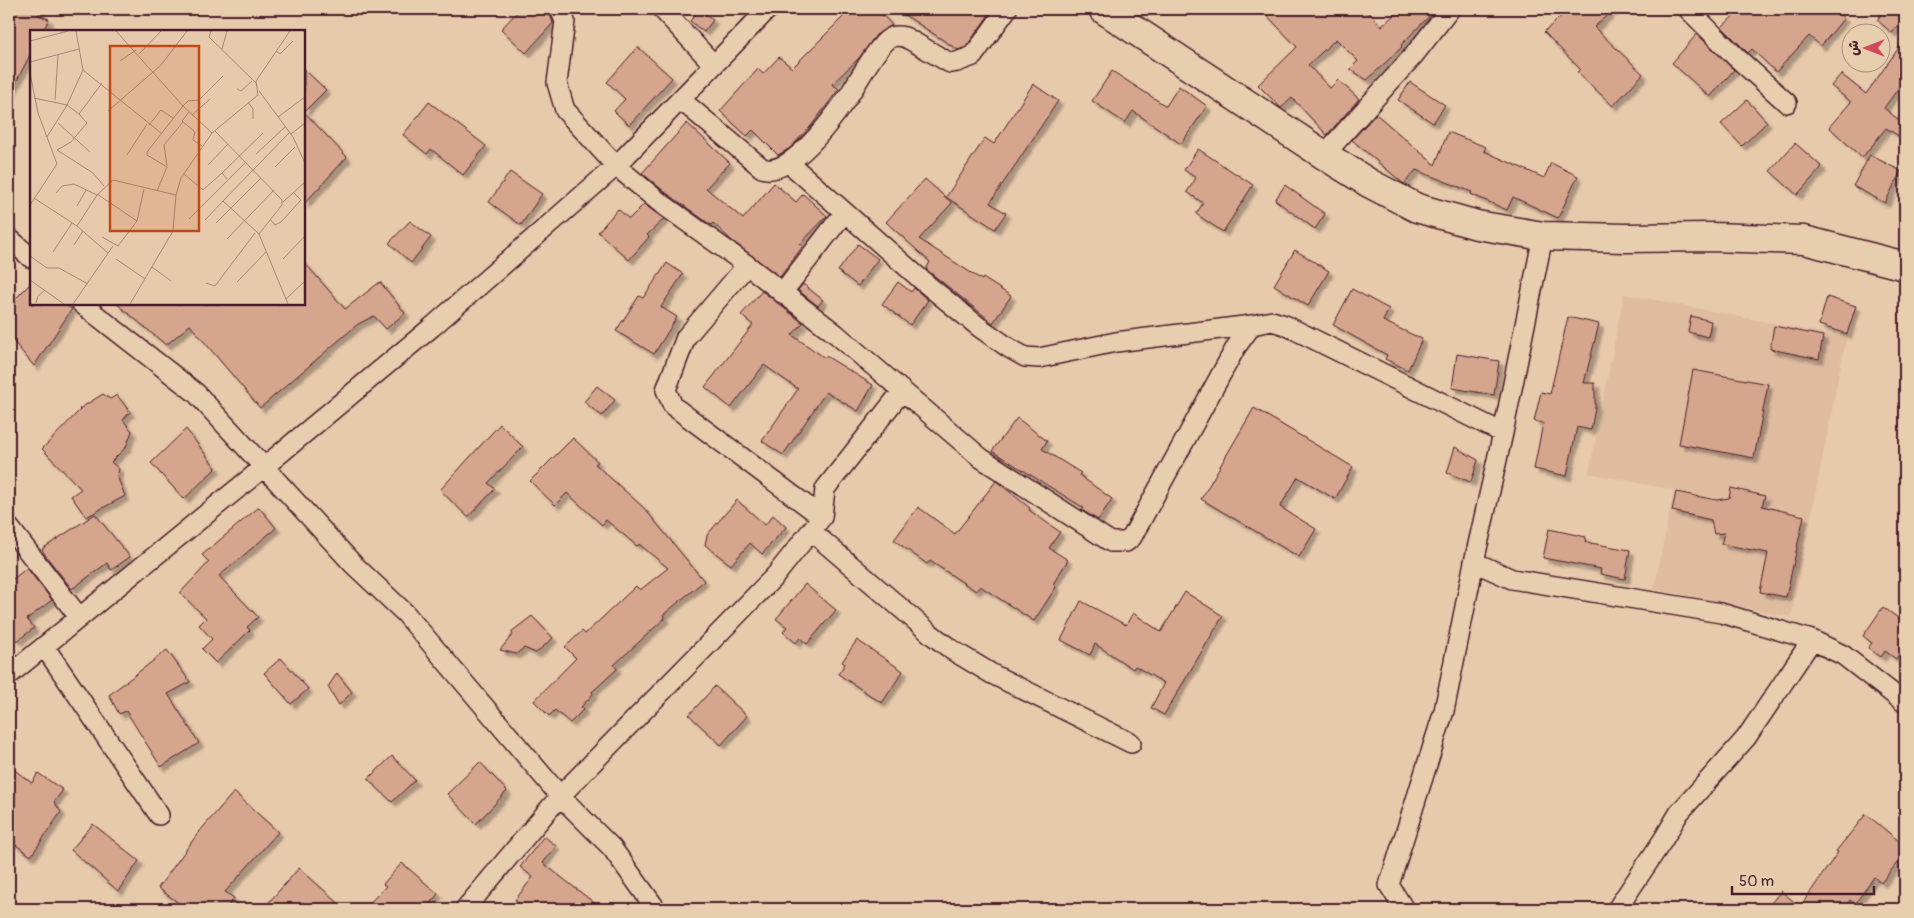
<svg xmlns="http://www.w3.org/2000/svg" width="1914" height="918" viewBox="0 0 1914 918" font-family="Pangolin,'Playpen Sans Arabic',sans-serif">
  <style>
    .built { fill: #dfbba0 }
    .building { fill: #d6a58e; stroke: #4a1f2b; filter: url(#shadow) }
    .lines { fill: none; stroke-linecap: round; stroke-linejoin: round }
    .street-casing { stroke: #4a1f2b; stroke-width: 22 }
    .secondary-casing { stroke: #4a1f2b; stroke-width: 31 }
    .street { stroke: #e7ceaf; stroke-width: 19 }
    .secondary { stroke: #e7ceaf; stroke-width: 28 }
    .inset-road { fill: none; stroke: #a88578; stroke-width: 1 }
    .view { fill: #c04a14; fill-opacity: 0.15; stroke: #c04a14; stroke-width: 2.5 }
    .inset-edge { fill: none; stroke: #4a1f2b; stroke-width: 2.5 }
  </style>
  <defs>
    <filter id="shadow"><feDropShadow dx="4.5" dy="4.5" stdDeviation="1" flood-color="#0004"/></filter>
  </defs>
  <rect width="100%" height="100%" fill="#e7c9ab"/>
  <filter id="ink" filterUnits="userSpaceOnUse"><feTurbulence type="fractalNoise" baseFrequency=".02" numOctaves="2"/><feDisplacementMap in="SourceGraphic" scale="10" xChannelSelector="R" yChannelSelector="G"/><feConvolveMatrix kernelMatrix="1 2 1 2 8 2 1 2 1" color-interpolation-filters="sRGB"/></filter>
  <g filter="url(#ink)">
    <!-- built -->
    <path class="built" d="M1624 294 1846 338 1791 617 1654 589 1674 490 1589 473Z"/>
    <!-- building -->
    <path class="building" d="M9 9H43L38 15 49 19 43 31H31V53L9 96Z
      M520 9H543L551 17 553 23 526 53 501 29Z
      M699 9 713 20 704 32 690 21Z
      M851 9H877L892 25 876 35 859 58 832 84 839 89 811 126 790 148 778 155 753 130 747 136 720 111 758 69 763 74 779 57 792 68Z
      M896 9H993L966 47 958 50Z
      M1261 9H1365L1382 26 1400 9H1436L1401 45 1402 47 1367 80 1350 69 1358 61 1336 39 1308 65 1330 88 1338 80 1359 99 1327 135 1292 98 1281 108 1258 85 1297 47Z
      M1569 9H1614L1594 27 1643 74 1613 106 1577 72 1580 69 1544 32Z
      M1741 9H1832L1844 18 1821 46 1809 36 1776 72 1752 49 1748 53 1722 27Z
      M1885 9H1905V16L1892 33 1877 20Z
      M1697 34 1734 70 1710 97 1672 63Z
      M1905 39V79L1884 108 1905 125V140L1886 128 1862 158 1829 127 1851 102 1831 86 1841 74 1866 94Z
      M638 47 672 78 629 125 614 111 625 99 607 82Z
      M304 69 326 90 304 112 347 157 304 204Z
      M1112 71 1166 106 1179 86 1207 106 1181 144 1133 111 1125 123 1092 101Z
      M1410 82 1445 105 1433 123 1398 100Z
      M1033 84 1058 101 990 203 1006 213 995 229 946 197 985 138 994 144Z
      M1747 100 1767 122 1742 146 1721 124Z
      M429 102 486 146 463 175 431 149 427 154 403 135Z
      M1376 114 1435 165 1448 132 1486 147 1484 151 1544 178 1551 163 1578 176 1558 218 1513 197 1507 210 1471 194 1472 192 1416 170 1404 184 1352 140Z
      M687 123 730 163 706 188 743 219 774 183 796 202 803 194 827 216 800 244 803 246 780 277 731 240 713 223 711 225 665 192 642 173Z
      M1795 143 1822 167 1797 195 1770 171Z
      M1198 149 1253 185 1223 232 1196 214 1203 203 1187 192 1196 178 1184 170Z
      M1870 155 1901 171 1885 203 1853 186Z
      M510 172 542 194 521 225 489 202Z
      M925 179 952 203 919 239 982 280 983 278 1011 296 993 323 926 269 930 262 886 222Z
      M1285 185 1325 214 1315 229 1275 200Z
      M644 204 664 219 647 235 649 237 629 260 598 232 618 209 629 219Z
      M410 221 431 237 411 263 389 243Z
      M858 244 878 259 858 286 838 271Z
      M1295 250 1329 271 1308 306 1274 285Z
      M304 262 345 309 380 282 405 313 386 329 374 316 358 324 260 408 190 325 166 345 117 304H304Z
      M667 263 683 274 661 307 677 317 654 354 616 331 639 296 643 298Z
      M898 282 911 292 914 288 928 300 910 325 882 304Z
      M31 283V304H63L72 309 34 366 9 336V305Z
      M803 284 823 300 818 306 798 290Z
      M1352 289 1389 309 1383 321 1422 339 1408 370 1385 359 1387 355 1333 325Z
      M762 291 803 323 792 335 825 358 826 356 873 385 858 411 826 392 783 455 762 441 798 389 764 365 731 408 705 387 753 325 741 315Z
      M1827 297 1856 306 1847 334 1819 325Z
      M1691 316 1711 321 1708 337 1688 332Z
      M1568 317 1599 324 1584 383H1595V408L1591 430 1577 427 1567 476 1534 469 1543 423 1534 421 1541 392 1550 394Z
      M1774 326 1823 336 1819 359 1770 349Z
      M1457 354 1499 361 1494 395 1452 388Z
      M1693 370 1768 384 1754 458 1679 444Z
      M597 386 615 400 602 416 584 402Z
      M103 394 110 399 117 395 130 412 123 420 132 431 126 447 111 462 119 469 117 476 125 496 86 517 71 496 81 489 42 449 80 410 79 409Z
      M1254 408 1353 467 1335 499 1298 477 1280 507 1316 529 1299 557 1201 499Z
      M1017 418 1047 441 1042 449 1081 473 1079 475 1112 499 1098 520 1082 510 1084 508 992 451Z
      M500 424 523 447 488 483 495 489 468 517 440 490Z
      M186 429 216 468 184 499 151 463Z
      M573 438 598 462 595 464 644 508 704 581 663 615 665 618 614 665 617 669 592 692 593 694 581 707 584 709 570 723 555 710 549 716 534 701 576 658 565 647 582 631 585 634 636 586 640 590 668 568 639 544 637 546 606 520 602 525 567 493 555 505 530 481Z
      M1455 447 1478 460 1471 482 1447 473Z
      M996 481 1030 508 1029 510 1060 532 1049 548 1068 560 1053 584 1056 587 1034 621 980 586 976 591 930 561 927 564 894 540 918 507 955 534Z
      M1731 488 1765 496 1762 506 1804 516 1786 597 1760 592 1768 553 1721 544 1724 533 1714 534 1711 520 1672 511 1676 492 1716 500 1729 498Z
      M737 500 765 525 773 515 786 527 762 554 750 543 731 565 705 545 707 535Z
      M259 507 276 528 219 576 258 617 247 627 250 630 216 663 202 649 212 639 199 625 206 618 180 593 209 562 202 555Z
      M95 514 130 557 111 570 107 563 72 589 45 555 42 549Z
      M1549 529 1586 537 1585 542 1630 550 1625 579 1600 574 1601 569 1543 558Z
      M27 568 52 600 27 619 34 628 17 641 9 630V582Z
      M805 584 836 610 807 644 800 638 796 643 783 632 787 627 776 619Z
      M1185 592 1223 616 1164 715 1151 708 1164 683 1135 666 1133 669 1095 644 1090 655 1061 640 1081 601 1126 625 1133 613 1161 632Z
      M1883 607 1905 623V645L1896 659 1885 651 1881 657 1868 648 1872 643 1863 636Z
      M532 616 553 638 536 653 524 648 516 654 500 650 513 634 511 632Z
      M857 640 903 671 882 703 838 674 845 664 842 662Z
      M167 650 190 682 168 694 199 743 161 767 126 711 119 714 109 695Z
      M281 658 308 689 291 704 264 673Z
      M337 673 352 692 339 705 328 687Z
      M715 686 747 716 721 745 689 715Z
      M392 756 415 780 392 802 368 779Z
      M480 762 507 791 476 824 447 794Z
      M9 766 32 783 38 773 63 790 54 802 61 812 31 856 9 840Z
      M234 792 278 832 225 892 234 898 226 909H187L158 888 199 832Z
      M1866 814 1905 846V853L1881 883 1874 877 1855 904 1850 900 1843 909H1766L1781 891 1800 907 1838 852 1836 851Z
      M93 824 139 861 118 891 71 850Z
      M544 836 556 846 543 863 602 909H526L515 900 533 877 520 867Z
      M402 863 438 894 425 909H364L386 886 383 884Z
      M299 868 345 909H263Z"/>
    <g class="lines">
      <!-- street casing -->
      <g class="street-casing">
        <path id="street" d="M560 9 565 21 557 83 565 110 616 166 658 201 747 265 836 334 981 458 1111 542H1126L1132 537 1236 347 1252 325 1272 321 1285 325 1503 433
          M662 9 714 65
          M1688 9 1736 57 1787 103
          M681 100 762 168C789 178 831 121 845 101 856 86 876 46 890 38 895 35 900 36 905 37L950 63 957 62 973 56 1007 9
          M1324 155 1414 55 1450 9
          M789 163 925 283 979 327 1009 348 1025 357 1039 358 1116 342 1252 325
          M9 238 31 258
          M747 265 686 337 666 390 673 406 822 517
          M782 293 844 213
          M82 304 196 393 353 564 405 613 560 796 612 848 656 909
          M9 527 79 617
          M811 531 931 634 952 650 992 674 1131 743
          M1474 562 1512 579 1721 613 1812 640 1843 655 1905 703
          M44 646 159 815
          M9 675 264 467 432 327 616 166 768 9
          M465 909 560 796 775 576 822 517 825 489 902 391
          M1404 909 1389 885 1444 711 1474 562 1503 433 1543 236
          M1617 909 1663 840 1679 813 1746 738 1812 640"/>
      </g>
      <!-- secondary casing -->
      <g class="secondary-casing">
        <path id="secondary" d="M1103 9 1324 155 1369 183 1417 208 1477 225 1543 236 1625 238 1712 237 1804 240 1905 266"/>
      </g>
      <!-- street -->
      <use href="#street" class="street"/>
      <!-- secondary -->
      <use href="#secondary" class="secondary"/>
    </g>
  </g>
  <!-- overview -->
  <g transform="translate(30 30)">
    <rect width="275" height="275" fill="#e7c9ab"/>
    <path class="inset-road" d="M46 1 53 40M86 1 153 76 182 103M181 1 179 7 226 53M0 11 38 1M192 19 197 1M246 21 250 24 263 11M109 24 131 1M90 31 106 20M0 32 49 19M0 43 8 83 27 134 0 175M207 59 211 61 222 51M229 61 263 107 275 133M4 68 37 75 53 40 131 103M25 70 28 25M218 72 223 79V89M78 81 131 35 157 1M159 82 152 91 165 102 163 110 172 116M162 85 180 69M248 87 275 67M28 93 60 122M119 95 131 80 143 88M185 101 252 170V175L229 204 258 274M261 104 275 93M17 107 37 75 49 84 72 53M27 120 63 143 74 156M27 120 41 112 57 93 49 84M226 124 255 97M97 125 117 94M178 135 198 114M137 136 134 115 153 92M245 137 265 117M192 143 233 103M154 144 173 160 192 143 197 149M127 161 137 137 117 125V122L153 76 158 71 169 70 193 46M26 163 32 156 44 154 67 165M67 164 107 191M4 168 47 196 78 223M253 172 275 152M47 176 56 160M159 189 216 132M240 189 245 195 251 192 271 170 264 163M175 190 193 171M186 193 231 148M47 196 67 165 83 150 146 165M229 204 193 171 259 103M72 207 88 216 107 191 114 159M197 209 244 160M44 215 53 201M23 222 42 193M0 226 17 238H29L58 254M86 229 115 249M253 229 275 206M122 237 141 251M0 250 34 274M207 252 236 222M176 253 185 256 225 203M256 269 275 251M6 273 8 266 15 260M43 274 83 216M100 274 143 201 146 165 151 148 182 103 228 65 226 51 260 1"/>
    <path class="view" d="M80 16H169V201H80Z"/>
    <rect width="275" height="275" class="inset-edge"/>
  </g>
  <!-- margin -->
  <rect width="1914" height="918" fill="none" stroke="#e7ceaf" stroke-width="30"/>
  <rect x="15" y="15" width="1884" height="888" fill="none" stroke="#4a1f2b" stroke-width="2" filter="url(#ink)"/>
  <!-- north arrow -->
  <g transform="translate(1866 48) rotate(270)"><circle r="24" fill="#e7ceaf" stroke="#a8887a"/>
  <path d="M0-4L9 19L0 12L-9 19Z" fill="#d1495b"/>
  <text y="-8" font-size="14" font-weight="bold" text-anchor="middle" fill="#4a1f2b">ش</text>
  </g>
  <!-- scale -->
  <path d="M1732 886v8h142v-8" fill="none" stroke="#4a1f2b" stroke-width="2.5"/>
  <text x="1739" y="886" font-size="15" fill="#4a1f2b" stroke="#e7ceaf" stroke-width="4" paint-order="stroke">50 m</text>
</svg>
